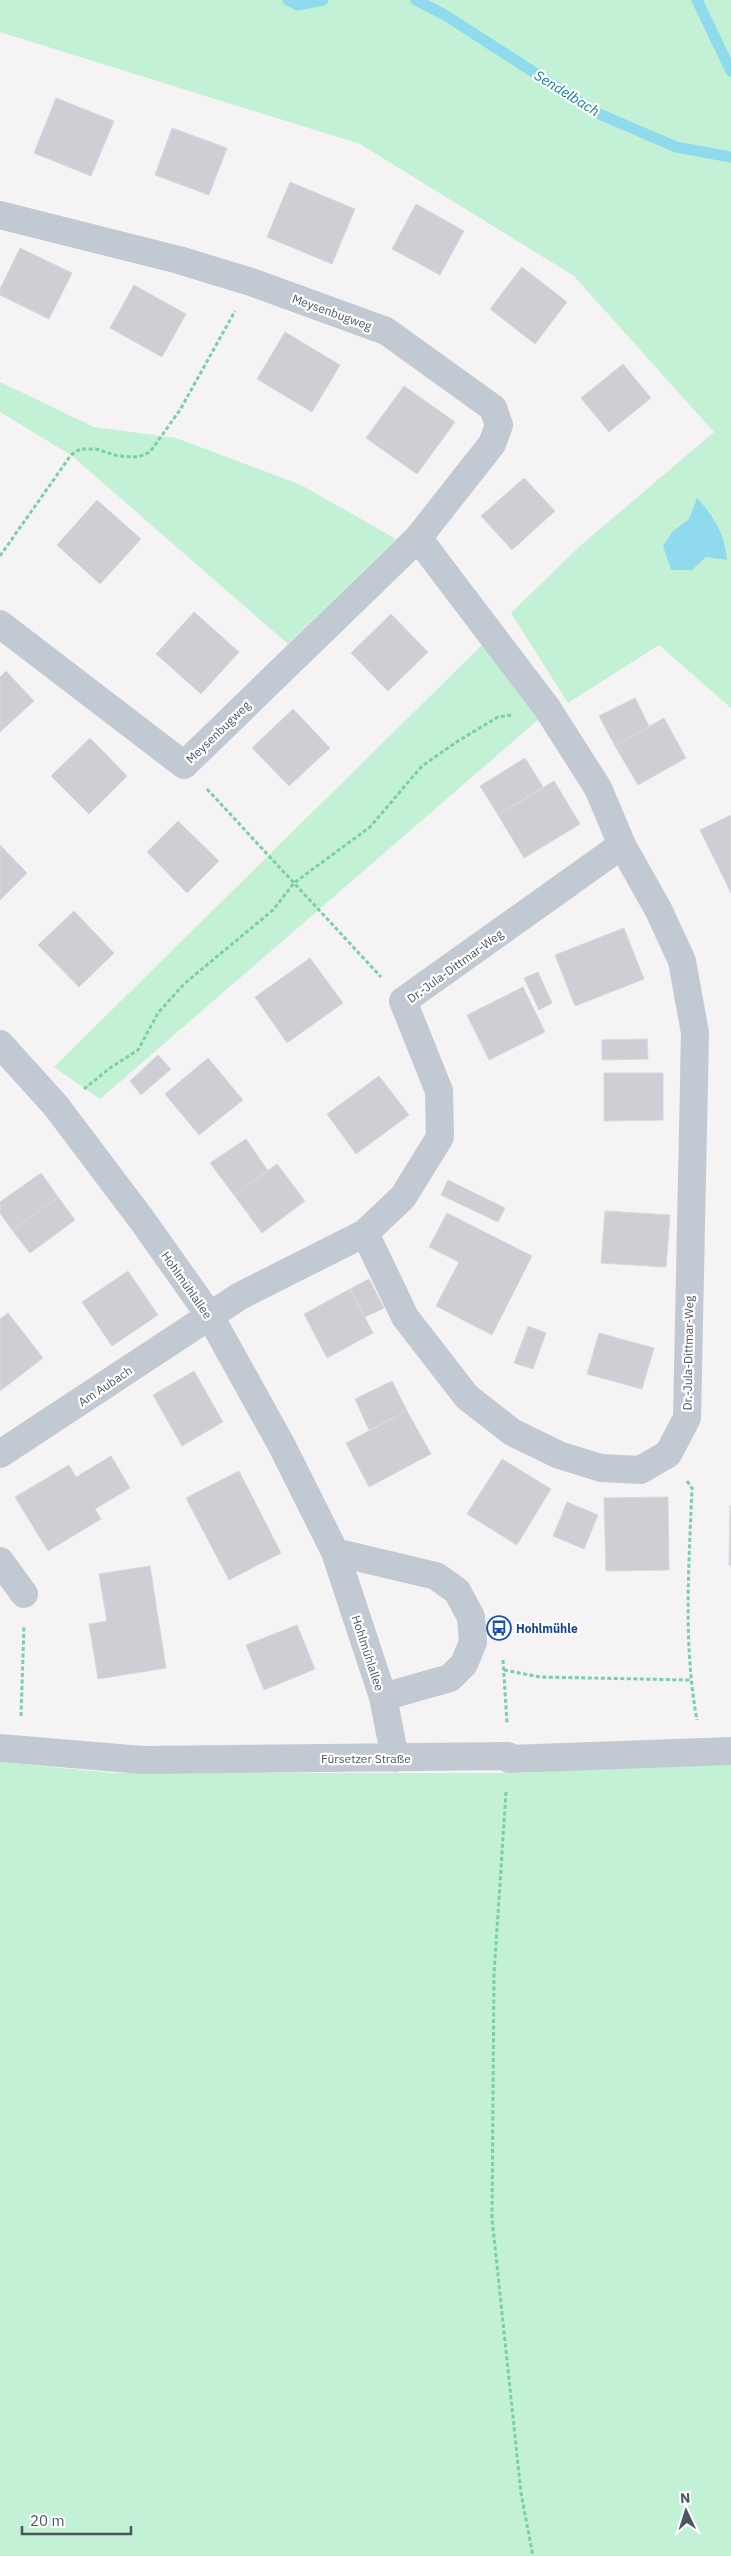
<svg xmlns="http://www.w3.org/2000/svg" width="731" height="2556" viewBox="0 0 731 2556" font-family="'IBM Plex Sans',sans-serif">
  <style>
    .green { fill: #c3f1d5; fill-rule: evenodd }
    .water { fill: #90daee }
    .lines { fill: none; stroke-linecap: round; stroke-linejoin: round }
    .stream { stroke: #90daee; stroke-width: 11 }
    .building { fill: #cdcfd5; stroke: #d7d9de }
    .path { stroke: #7ad0a6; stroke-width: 3; stroke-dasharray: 4 2.5; stroke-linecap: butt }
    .minor { stroke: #c1cad2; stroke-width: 28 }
    .labels { text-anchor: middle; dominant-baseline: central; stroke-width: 4.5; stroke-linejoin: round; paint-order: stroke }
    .street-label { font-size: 12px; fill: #4a5661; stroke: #fff }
    .transit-label { font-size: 12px; font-weight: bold; fill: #164399; stroke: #fff; text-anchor: start }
    .water-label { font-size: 14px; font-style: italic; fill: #0c7c9b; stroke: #fff }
  </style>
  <rect width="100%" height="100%" fill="#f5f3f3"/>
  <!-- green -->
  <path class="green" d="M0 0H731V708L659 645 568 703 511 613 580 546 714 432 574 276 360 144 0 32ZM698 498 706 557 692 570 673 531 689 519Z
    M0 382 94 427 176 438 301 485 396 539 288 644 71 455 0 412Z
    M483 644 539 719 100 1099 54 1067Z
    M731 1757V2556H0V1762L114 1773H524Z"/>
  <!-- water -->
  <path class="water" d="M697 498C714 516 725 535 727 560L706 557 692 570H671L663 546 673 531 689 519Z"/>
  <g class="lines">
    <!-- stream -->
    <path class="stream" d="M288 0 298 5 323 0
      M416 0 445 15 597 113 676 147 731 157
      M697 0 731 71"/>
  </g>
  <!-- building -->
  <path class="building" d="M56 98 114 121 91 176 34 153Z
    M172 128 227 148 209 195 155 175Z
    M290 182 355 209 332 264 267 237Z
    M416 204 464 231 440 275 392 249Z
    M20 248 72 273 49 319 0 295V289Z
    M522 267 567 302 535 344 490 309Z
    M134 285 186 314 162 357 110 328Z
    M285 332 340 365 312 412 257 379Z
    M623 364 651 398 609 432 581 398Z
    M404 386 455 422 417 474 366 438Z
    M524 478 555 511 512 550 481 516Z
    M97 500 141 539 100 584 57 545Z
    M194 612 239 652 201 694 156 654Z
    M391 614 428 652 388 691 351 653Z
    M6 671 34 701 0 732V677Z
    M635 698 650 728 615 746 599 716Z
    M293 709 330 748 289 786 252 748Z
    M664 718 686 758 638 785 615 746Z
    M90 738 127 776 89 814 51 776Z
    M525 758 543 787 498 815 480 786Z
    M554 781 580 824 524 858 498 815Z
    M731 815V893L700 830Z
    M178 821 219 861 187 893 147 852Z
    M0 845 27 873 0 900Z
    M74 911 114 953 79 987 38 945Z
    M624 928 644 979 575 1006 555 955Z
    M310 958 343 1003 287 1043 255 997Z
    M538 972 552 1003 539 1010 524 978Z
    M523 987 545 1032 489 1060 467 1015Z
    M647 1039 648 1059 602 1060V1040Z
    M158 1055 171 1069 141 1095 130 1081Z
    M208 1058 243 1100 199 1135 165 1094Z
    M604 1073H663V1120L604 1121Z
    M379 1076 409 1115 356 1154 327 1114Z
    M246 1139 268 1171 234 1195 210 1163Z
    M277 1164 305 1201 262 1233 234 1195Z
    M41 1173 58 1197 12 1230 0 1213V1202Z
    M448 1180 505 1208 498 1222 441 1195Z
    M58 1197 75 1220 30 1253 12 1230Z
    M605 1211 670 1215 666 1267 601 1263Z
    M447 1213 532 1256 492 1335 436 1306 459 1262 429 1247Z
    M128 1271 158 1315 112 1346 82 1302Z
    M369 1279 384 1308 365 1317 350 1289Z
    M350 1289 373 1333 327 1358 304 1314Z
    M8 1313 43 1358 0 1391V1319Z
    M528 1326 546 1333 533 1369 514 1363Z
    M599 1333 654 1348 642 1389 587 1374Z
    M194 1371 223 1422 182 1446 153 1395Z
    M392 1381 407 1411 369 1430 355 1399Z
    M407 1411 431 1454 369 1487 346 1443Z
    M111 1456 130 1488 95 1509 101 1519 48 1551 15 1497 69 1465 76 1477Z
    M502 1459 551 1489 517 1545 467 1514Z
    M239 1471 281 1553 229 1580 186 1498Z
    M668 1497 669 1570 606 1571 604 1498Z
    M567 1502 598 1515 584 1549 553 1536Z
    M730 1506H731V1565H729Z
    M150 1566 166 1668 98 1679 89 1624 107 1621 99 1574Z
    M297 1625 315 1669 264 1690 246 1645Z"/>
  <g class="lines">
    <!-- path -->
    <path class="path" d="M0 556 71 455 80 449H96L118 456 138 457 150 452 180 410 235 311
      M207 789 381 977
      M84 1089 110 1068 138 1050 158 1013 184 984 273 910 294 883 370 827 422 766 458 741 498 717 512 715
      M687 1481 692 1488C689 1565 683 1644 697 1720
      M503 1660 507 1723
      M504 1670 540 1677 690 1680
      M21 1716 24 1625
      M506 1792 494 1974 492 2218 521 2493 533 2556"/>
    <!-- minor -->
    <path class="minor" d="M0 215 179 260 251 282 386 331 493 408 499 425 492 444 418 538 184 765 0 624
      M0 1044 56 1106 142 1220 210 1316 282 1446 335 1552 383 1697 395 1758
      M365 1233 405 1317 467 1397 512 1432 559 1455 601 1468 640 1470 668 1454 687 1418 695 1033 682 961 659 911 622 845 598 788 547 708 418 538
      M0 1454 240 1296 365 1233 403 1197 440 1137 439 1091 403 1001 622 845
      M335 1552 436 1576 457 1591 471 1617 473 1642 464 1664 450 1678 383 1697
      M0 1561 24 1594
      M0 1748 142 1760 508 1756 509 1759 731 1751"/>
  </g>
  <!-- icons -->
  <defs>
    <g id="bus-ring" transform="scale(1.25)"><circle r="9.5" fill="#fff" stroke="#1a4fb4" stroke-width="1.5"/><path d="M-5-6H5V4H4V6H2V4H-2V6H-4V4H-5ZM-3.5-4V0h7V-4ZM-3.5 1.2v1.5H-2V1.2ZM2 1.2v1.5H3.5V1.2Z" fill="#1a4fb4"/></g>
  </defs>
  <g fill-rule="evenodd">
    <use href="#bus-ring" x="499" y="1628"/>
  </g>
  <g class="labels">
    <!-- street labels -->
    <g class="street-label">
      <text transform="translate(332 312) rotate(20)">Meysenbugweg</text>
      <text transform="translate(218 732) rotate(-44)">Meysenbugweg</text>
      <text transform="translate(455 966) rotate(-36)">Dr.-Jula-Dittmar-Weg</text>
      <text transform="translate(187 1285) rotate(55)">Hohlmühlallee</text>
      <text transform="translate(688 1353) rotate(-89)">Dr.-Jula-Dittmar-Weg</text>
      <text transform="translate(105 1386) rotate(-34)">Am Aubach</text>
      <text transform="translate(368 1653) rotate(72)">Hohlmühlallee</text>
      <text x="366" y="1758">Fürsetzer Straße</text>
    </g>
    <!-- transit labels -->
    <g class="transit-label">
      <text x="516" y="1628">Hohlmühle</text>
    </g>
    <!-- water labels -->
    <g class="water-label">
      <text transform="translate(567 93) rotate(32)">Sendelbach</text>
    </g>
  </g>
  <!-- north arrow -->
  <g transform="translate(686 2511) rotate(356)" stroke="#ffffff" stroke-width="4" paint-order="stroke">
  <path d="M0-4L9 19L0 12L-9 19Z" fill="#4a5661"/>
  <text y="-8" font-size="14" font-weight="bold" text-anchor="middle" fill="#4a5661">N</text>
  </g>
  <!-- scale -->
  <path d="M22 2526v8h109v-8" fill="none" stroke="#4a5661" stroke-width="2.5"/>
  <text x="30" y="2526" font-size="15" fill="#4a5661" stroke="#ffffff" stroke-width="4" paint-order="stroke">20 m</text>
</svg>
